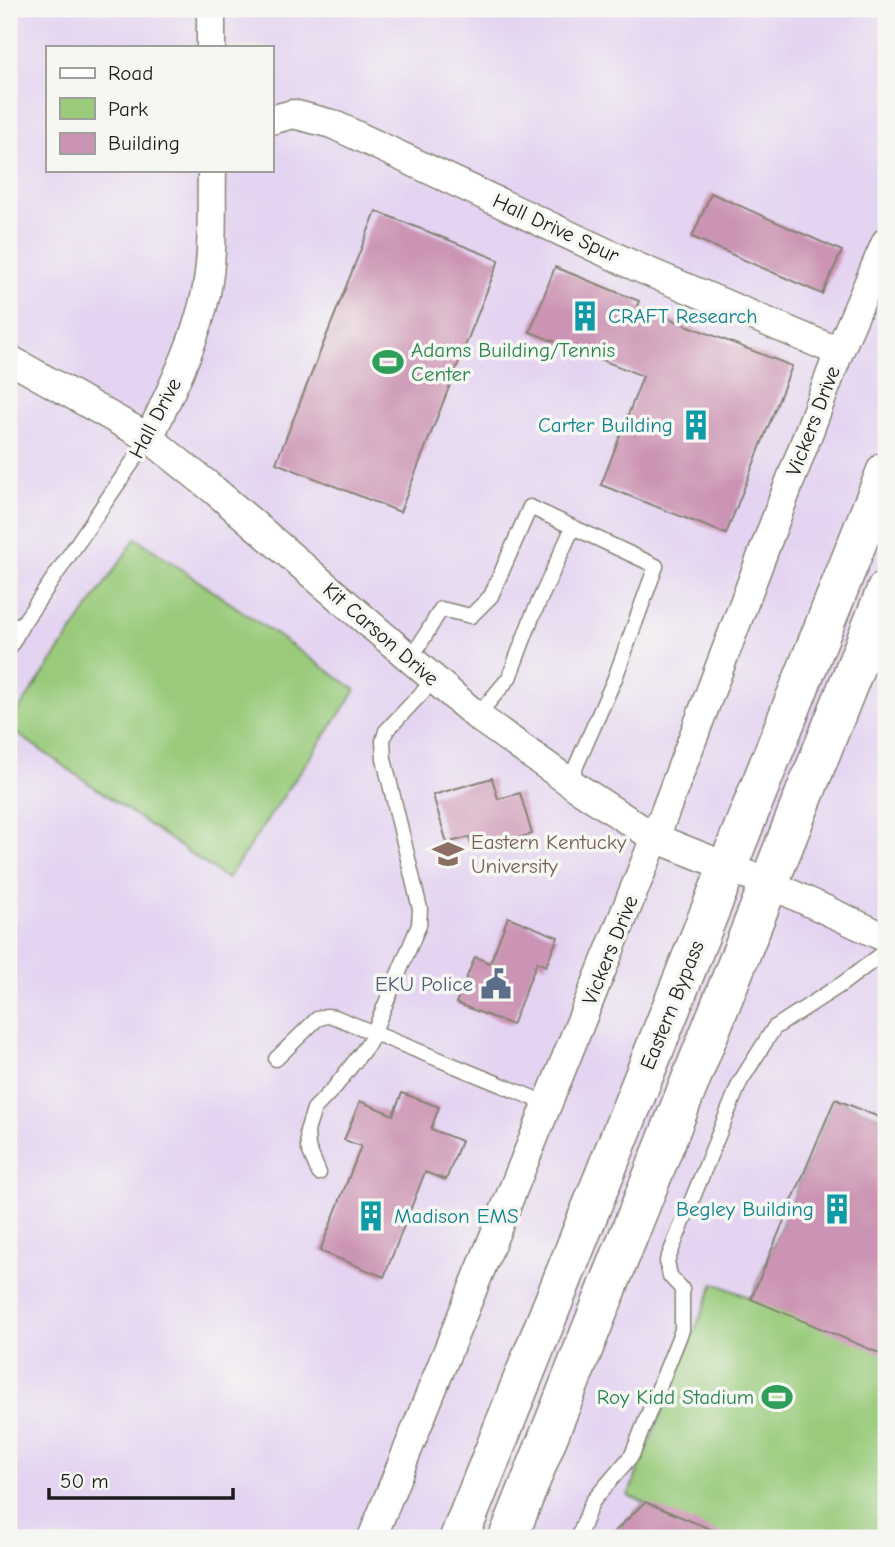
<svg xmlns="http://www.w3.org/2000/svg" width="895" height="1547" viewBox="0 0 895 1547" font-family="'Comic Neue',sans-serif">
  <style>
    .built { fill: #e4d3f1; fill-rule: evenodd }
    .green { fill: #9acb7b; stroke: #5b744c; stroke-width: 2 }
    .building { fill: #cc94b4 }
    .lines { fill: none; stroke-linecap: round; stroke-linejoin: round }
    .service-casing { stroke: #868276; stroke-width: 17 }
    .minor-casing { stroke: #868276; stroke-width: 31 }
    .primary-casing { stroke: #868276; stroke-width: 41 }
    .service { stroke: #fff; stroke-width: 14 }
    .minor { stroke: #fff; stroke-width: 28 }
    .primary { stroke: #fff; stroke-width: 38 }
    .labels { text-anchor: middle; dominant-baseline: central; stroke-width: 7; stroke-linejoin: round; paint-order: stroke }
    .street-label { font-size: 21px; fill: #1c1c1c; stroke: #f6f6f2 }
    .culture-label { font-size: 21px; fill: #0d838f; stroke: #f6f6f2; text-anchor: start }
    .leisure-label { font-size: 21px; fill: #27864d; stroke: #f6f6f2; text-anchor: start }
    .education-label { font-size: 21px; fill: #785e54; stroke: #f6f6f2; text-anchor: start }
    .service-label { font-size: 21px; fill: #4e5e75; stroke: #f6f6f2; text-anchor: end }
  </style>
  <rect width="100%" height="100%" fill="#f6f6f2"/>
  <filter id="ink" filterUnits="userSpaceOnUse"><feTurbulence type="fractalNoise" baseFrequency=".0143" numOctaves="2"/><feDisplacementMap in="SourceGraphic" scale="14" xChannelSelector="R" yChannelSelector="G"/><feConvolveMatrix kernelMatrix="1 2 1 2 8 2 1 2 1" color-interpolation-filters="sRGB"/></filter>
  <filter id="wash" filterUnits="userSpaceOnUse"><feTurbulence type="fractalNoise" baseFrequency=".00686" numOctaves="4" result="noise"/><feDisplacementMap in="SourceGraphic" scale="28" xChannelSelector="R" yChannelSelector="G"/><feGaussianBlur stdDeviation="1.57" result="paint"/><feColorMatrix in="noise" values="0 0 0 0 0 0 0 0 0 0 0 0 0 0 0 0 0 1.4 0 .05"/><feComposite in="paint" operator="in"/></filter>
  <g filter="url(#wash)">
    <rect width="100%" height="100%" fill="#efe8d0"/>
    <!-- built -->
    <path class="built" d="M9 9H886V1538H9ZM47 47H271V170H47Z"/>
    <!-- green -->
    <path class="green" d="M136 538 356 690 227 879 9 728V724Z
      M835 1099 886 1120V1538H608L645 1502 628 1496 714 1283 751 1298Z"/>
    <g id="blocks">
      <!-- building -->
      <path class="building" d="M711 193 842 251 822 294 692 237Z
        M376 211 499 260 400 512 276 463Z
        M555 267 639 301 637 306 792 366 726 534 601 485 643 376 530 332Z
        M492 778 498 799 520 793 532 834 473 851 469 837 447 843 433 795Z
        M508 917 558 937 546 966 537 962 512 1025 456 1003 475 957 490 963Z
        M402 1093 439 1107 431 1129 461 1141 446 1180 425 1172 384 1277 320 1251 361 1146 344 1140 360 1101 393 1115Z
        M835 1099 886 1120V1356L751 1299Z
        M645 1502 732 1538H608Z"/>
    </g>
  </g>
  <g filter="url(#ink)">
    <use href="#blocks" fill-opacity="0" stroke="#868276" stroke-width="2"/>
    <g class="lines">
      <!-- service casing -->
      <g class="service-casing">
        <path id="service" d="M9 628 23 623 149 438
          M9 649 23 623
          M411 659 441 609 471 616 491 596 530 507 656 566 615 678 569 782
          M477 716 509 678 532 617 573 527
          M276 1059 317 1019 326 1016 335 1017 548 1104
          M319 1173 308 1147 307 1131 314 1109 335 1087 369 1043 419 925 420 909 384 759 383 741 386 731 434 680
          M578 1538 592 1502 632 1455 682 1330V1289L670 1276 667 1261 740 1082 774 1028 842 984 886 951"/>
      </g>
      <!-- minor casing -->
      <g class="minor-casing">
        <path id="minor" d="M211 9V47
          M271 120 293 114 332 124 637 267 839 352
          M9 359 149 438 214 490 477 716 578 788 655 838 768 883 886 938
          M149 438C171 390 195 344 206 293 214 253 211 210 212 170
          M372 1538 655 838 839 352 886 242"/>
      </g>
      <!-- primary casing -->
      <g class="primary-casing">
        <path id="primary" d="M459 1538 886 471
          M508 1538 886 590"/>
      </g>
      <!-- service -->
      <use href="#service" class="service"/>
      <!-- minor -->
      <use href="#minor" class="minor"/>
      <!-- primary -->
      <use href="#primary" class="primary"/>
    </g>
  </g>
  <!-- icons -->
  <defs>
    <g id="building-bare" transform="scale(2.415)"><path d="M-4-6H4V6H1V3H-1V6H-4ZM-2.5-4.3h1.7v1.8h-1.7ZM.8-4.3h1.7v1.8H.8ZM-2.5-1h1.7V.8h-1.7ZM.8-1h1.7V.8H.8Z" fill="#0f9aa8" stroke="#f6f6f2" stroke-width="2.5" paint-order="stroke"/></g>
    <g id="stadium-bare" transform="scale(2.415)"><path d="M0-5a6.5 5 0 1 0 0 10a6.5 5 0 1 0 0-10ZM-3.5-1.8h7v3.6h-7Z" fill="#2e9e5b" stroke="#f6f6f2" stroke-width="2.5" paint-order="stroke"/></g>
    <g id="university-bare" transform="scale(2.415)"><path d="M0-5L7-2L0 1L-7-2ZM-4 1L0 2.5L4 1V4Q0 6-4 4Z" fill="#8d6e63" stroke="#f6f6f2" stroke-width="2.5" paint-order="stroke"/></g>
    <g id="civic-bare" transform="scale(2.415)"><path d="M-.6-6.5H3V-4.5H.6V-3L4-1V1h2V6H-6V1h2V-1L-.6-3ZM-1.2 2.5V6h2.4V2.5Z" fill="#5c6f8a" stroke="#f6f6f2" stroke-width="2.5" paint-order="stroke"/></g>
  </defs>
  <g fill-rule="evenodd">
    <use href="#building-bare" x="585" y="316"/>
    <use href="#stadium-bare" x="388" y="362"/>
    <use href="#building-bare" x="696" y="425"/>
    <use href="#university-bare" x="448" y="854"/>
    <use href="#civic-bare" x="496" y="984"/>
    <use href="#building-bare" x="837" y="1209"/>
    <use href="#building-bare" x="371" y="1216"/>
    <use href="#stadium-bare" x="777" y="1397"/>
  </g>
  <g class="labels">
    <!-- street labels -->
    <g class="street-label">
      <text transform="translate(556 228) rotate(25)">Hall Drive Spur</text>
      <text transform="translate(155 418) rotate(-62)">Hall Drive</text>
      <text transform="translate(813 421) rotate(-69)">Vickers Drive</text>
      <text transform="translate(381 634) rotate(41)">Kit Carson Drive</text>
      <text transform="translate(610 950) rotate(-68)">Vickers Drive</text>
      <text transform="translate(672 1005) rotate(-68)">Eastern Bypass</text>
    </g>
    <!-- culture labels -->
    <g class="culture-label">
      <text x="608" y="316">CRAFT Research</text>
      <text x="673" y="425" text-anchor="end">Carter Building</text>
      <text x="814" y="1209" text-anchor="end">Begley Building</text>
      <text x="394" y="1216">Madison EMS</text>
    </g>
    <!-- leisure labels -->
    <g class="leisure-label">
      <text x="411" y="350">Adams Building/Tennis<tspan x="411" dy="24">Center</tspan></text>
      <text x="754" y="1397" text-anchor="end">Roy Kidd Stadium</text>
    </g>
    <!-- education labels -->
    <g class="education-label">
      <text x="471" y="842">Eastern Kentucky<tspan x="471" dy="24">University</tspan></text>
    </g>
    <!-- service labels -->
    <g class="service-label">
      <text x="473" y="984">EKU Police</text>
    </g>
  </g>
  <!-- margin -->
  <rect width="895" height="1547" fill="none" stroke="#f6f6f2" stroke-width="35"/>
  <!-- legend -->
  <rect x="46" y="46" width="228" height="126" fill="#f6f6f2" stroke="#9f9f9c" stroke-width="2"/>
  <rect x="60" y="68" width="35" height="10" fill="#ffffff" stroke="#9f9f9c" stroke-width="2"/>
  <text x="108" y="80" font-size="21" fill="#1c1c1c">Road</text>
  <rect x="60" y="98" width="35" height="21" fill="#9acb7b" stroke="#9f9f9c" stroke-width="2"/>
  <text x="108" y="116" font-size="21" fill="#1c1c1c">Park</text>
  <rect x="60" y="133" width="35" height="21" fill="#cc94b4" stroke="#9f9f9c" stroke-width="2"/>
  <text x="108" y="150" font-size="21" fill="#1c1c1c">Building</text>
  <!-- scale -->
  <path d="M49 1488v10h184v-10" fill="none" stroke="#1c1c1c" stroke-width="3.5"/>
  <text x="60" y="1488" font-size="21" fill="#1c1c1c" stroke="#f6f6f2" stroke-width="5" paint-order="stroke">50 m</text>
</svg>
